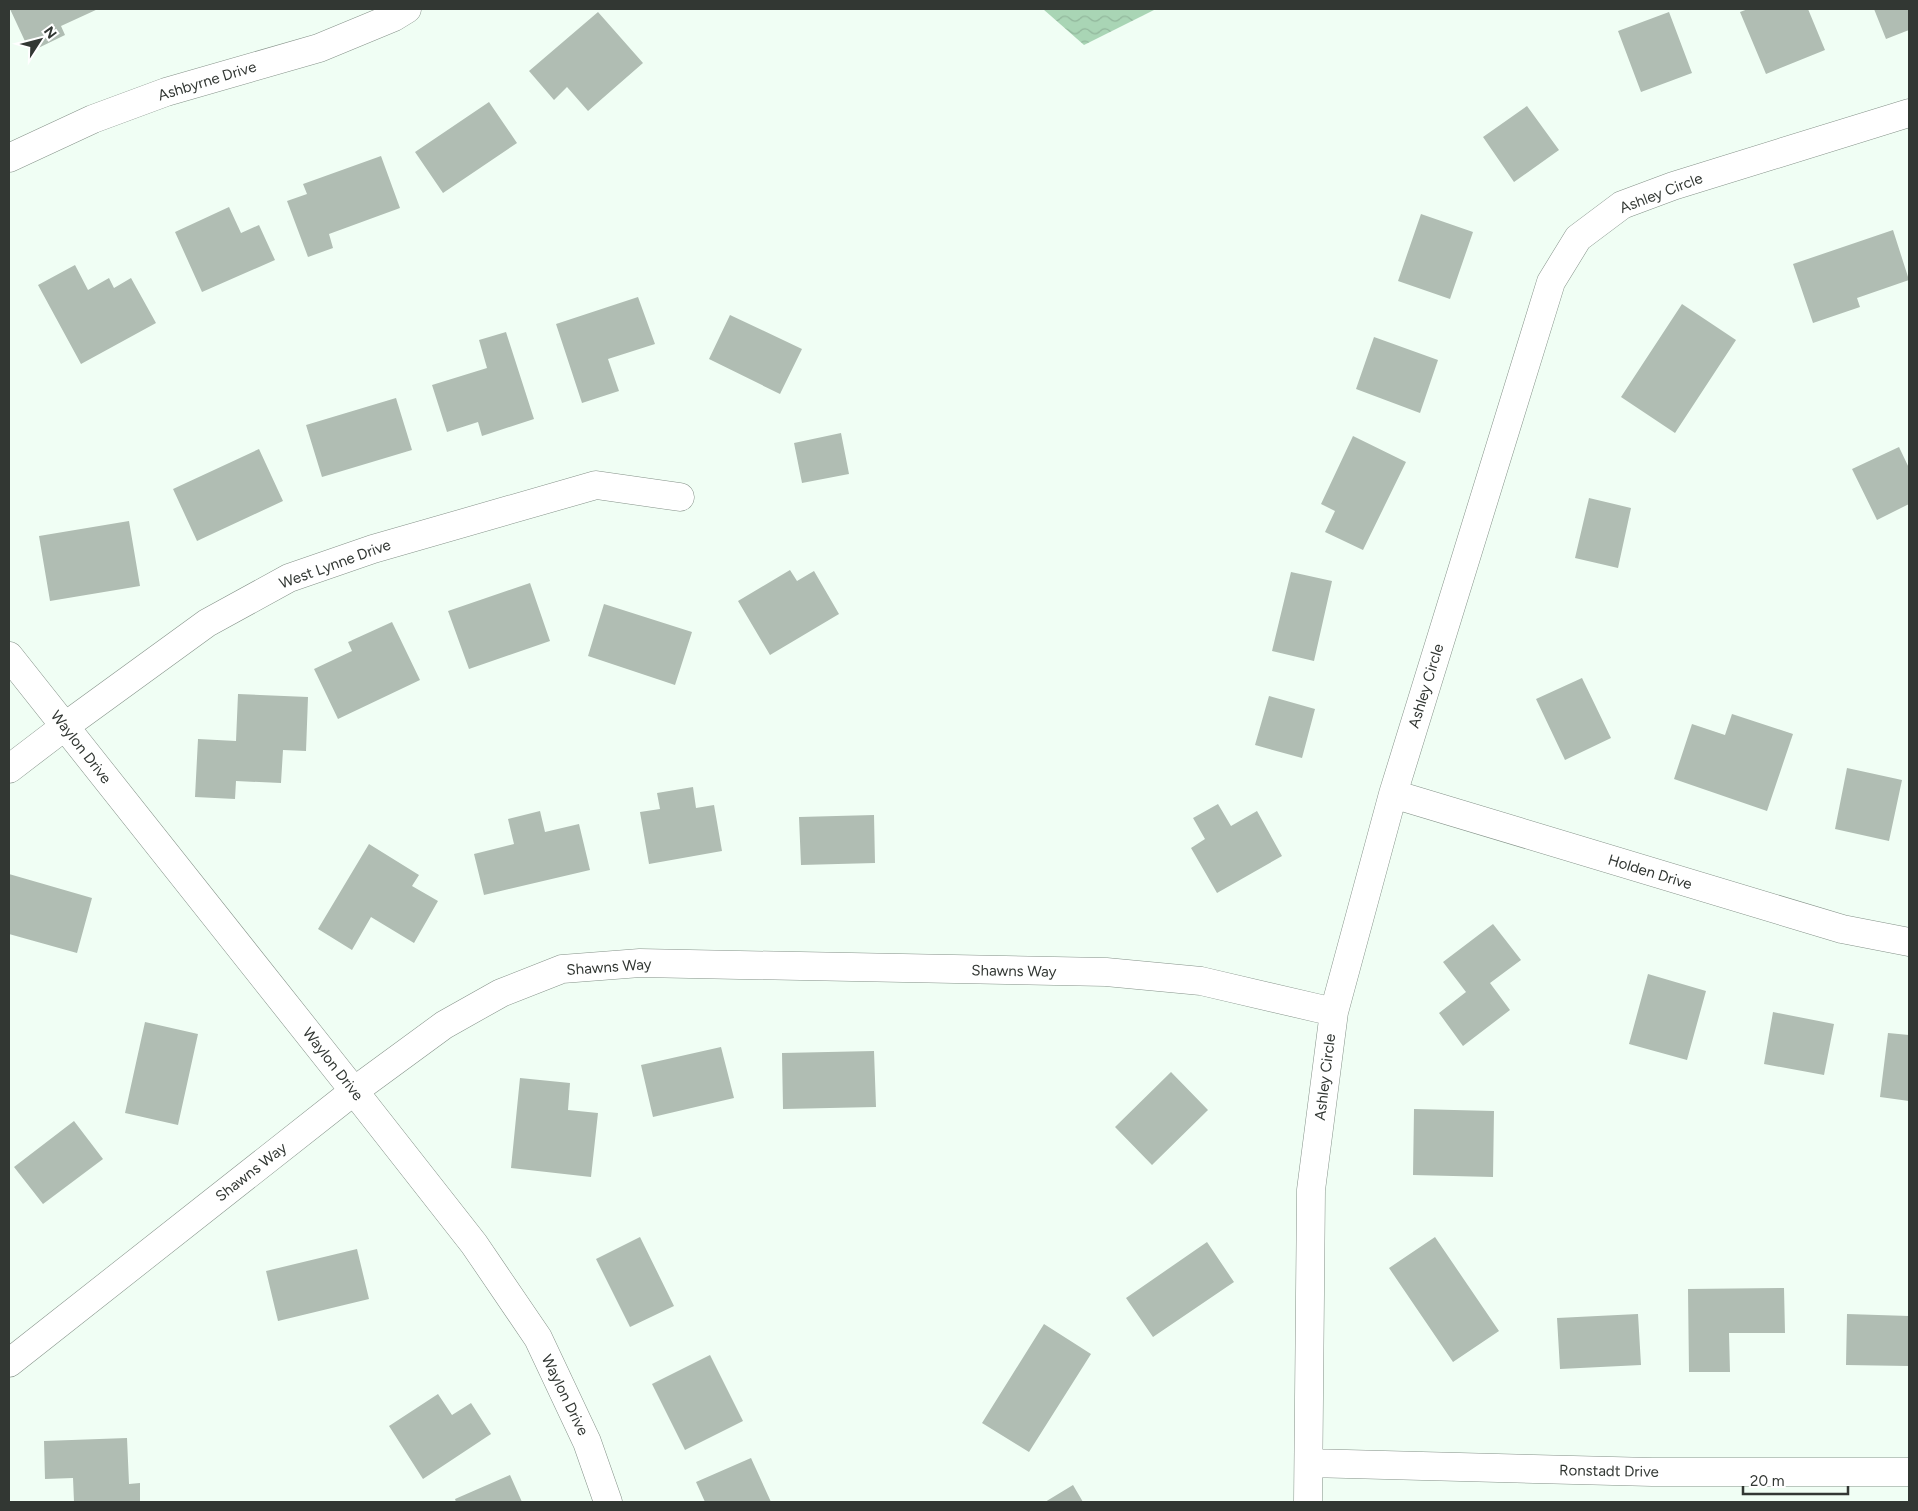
<svg xmlns="http://www.w3.org/2000/svg" width="1918" height="1511" viewBox="0 0 1918 1511" font-family="Figtree,sans-serif">
  <style>
    .water { fill: url(#water-waves) }
    .building { fill: #b0bdb3 }
    .lines { fill: none; stroke-linecap: round; stroke-linejoin: round }
    .minor-casing { stroke: #859289; stroke-width: 29 }
    .minor { stroke: #fff; stroke-width: 28 }
    .labels { text-anchor: middle; dominant-baseline: central; stroke-width: 4; stroke-linejoin: round; paint-order: stroke }
    .street-label { font-size: 15px; fill: #323733; stroke: #fff }
  </style>
  <defs>
    <pattern id="water-waves" width="16" height="10" patternUnits="userSpaceOnUse" patternTransform="scale(1.25)"><rect width="16" height="10" fill="#a9d5b5"/><path d="M0 5q4-4 8 0t8 0" fill="none" stroke="#92b79c"/></pattern>
  </defs>
  <rect width="100%" height="100%" fill="#f0fef4"/>
  <!-- water -->
  <path class="water" d="M1043 9H1156L1084 45Z"/>
  <!-- building -->
  <path class="building" d="M10 9H98L61 26 65 35 30 52Z
    M1748 9H1808L1825 50 1766 74 1740 12Z
    M1874 9H1909V30L1886 39Z
    M598 12 643 63 588 111 567 87 554 100 529 71Z
    M1669 12 1692 73 1641 92 1618 31Z
    M489 102 517 143 443 193 415 152Z
    M1527 106 1559 150 1514 182 1483 137Z
    M381 156 400 208 329 234 333 248 308 257 287 201 307 194 303 184Z
    M229 207 241 233 259 225 275 260 202 292 175 232Z
    M1421 214 1473 232 1450 299 1398 281Z
    M1893 230 1909 280 1857 298 1860 307 1813 323 1793 264Z
    M75 265 88 290 109 278 114 288 131 278 156 323 81 364 38 285Z
    M638 297 655 344 608 359 619 391 582 403 556 324Z
    M1682 304 1736 340 1675 433 1621 397Z
    M730 315 802 349 780 394 709 359Z
    M506 332 534 419 482 436 478 422 447 432 432 385 487 368 479 340Z
    M1374 337 1438 360 1420 413 1356 389Z
    M396 398 412 450 322 477 306 425Z
    M841 433 849 474 802 483 794 443Z
    M1353 436 1406 462 1363 550 1325 532 1335 511 1321 504Z
    M1899 447 1909 468V504L1877 520 1852 469Z
    M259 449 283 501 197 541 173 489Z
    M1589 498 1631 508 1618 568 1575 558Z
    M129 521 140 586 50 601 39 536Z
    M790 570 797 581 814 571 839 614 770 655 738 601Z
    M1291 572 1332 581 1314 661 1272 651Z
    M530 583 550 641 469 669 448 611Z
    M604 604 692 632 675 685 588 656Z
    M392 622 420 680 338 719 314 669 352 651 348 642Z
    M1582 678 1611 738 1565 760 1536 699Z
    M238 694 308 697 306 751 283 750 281 783 236 781 235 799 195 797 198 739 236 741Z
    M1269 696 1315 709 1302 758 1255 745Z
    M1732 714 1793 734 1767 811 1674 779 1692 724 1725 735Z
    M1847 768 1902 780 1889 841 1835 829Z
    M693 787 696 808 714 805 722 851 649 864 640 812 660 809 657 793Z
    M1218 804 1231 826 1257 811 1282 856 1217 893 1191 848 1205 839 1193 818Z
    M540 811 545 832 579 824 590 870 484 895 474 854 514 844 508 819Z
    M874 815 875 863 801 865 799 817Z
    M369 844 419 875 412 886 438 901 414 943 371 917 352 950 318 929Z
    M9 874 92 898 77 953 9 934Z
    M1493 924 1521 960 1490 983 1510 1010 1463 1046 1439 1013 1466 992 1443 962Z
    M1648 974 1706 991 1687 1060 1629 1044Z
    M1773 1012 1834 1024 1824 1075 1764 1064Z
    M145 1022 198 1034 178 1125 125 1113Z
    M1888 1033 1909 1035V1101L1880 1097Z
    M721 1047 734 1098 653 1117 641 1065Z
    M874 1051 876 1107 783 1109 782 1053Z
    M1171 1072 1208 1110 1152 1165 1115 1127Z
    M520 1078 570 1083 568 1110 598 1113 591 1177 511 1168Z
    M1414 1109 1494 1111 1493 1177 1413 1175Z
    M74 1121 103 1159 43 1204 14 1167Z
    M640 1237 674 1306 630 1327 596 1259Z
    M1435 1237 1499 1331 1453 1362 1389 1268Z
    M1207 1242 1234 1282 1153 1337 1126 1298Z
    M357 1249 369 1299 278 1321 266 1271Z
    M1784 1288 1785 1333H1729L1730 1372H1689L1688 1289Z
    M1638 1314 1641 1365 1560 1369 1557 1318Z
    M1847 1314 1909 1316V1366L1846 1365Z
    M1044 1324 1091 1354 1029 1452 982 1423Z
    M710 1355 743 1421 685 1450 652 1384Z
    M438 1394 452 1415 471 1403 491 1434 423 1479 389 1426Z
    M127 1438 129 1484 140 1483V1502H74L73 1478 45 1479 44 1441Z
    M751 1458 771 1502H705L696 1482Z
    M510 1475 522 1502H456L455 1499Z
    M1073 1485 1083 1502H1045Z"/>
  <g class="lines">
    <!-- minor casing -->
    <g class="minor-casing">
      <path id="minor" d="M9 158 93 119 166 92 319 48 394 17 407 9
        M9 656 354 1091 474 1244 538 1338 587 1442 608 1502
        M9 769 64 727 207 623 289 578 373 549 596 485 680 497
        M1393 794 1842 929 1909 942
        M9 1363 354 1091 444 1025 501 993 562 969 640 963 1106 972 1201 981 1334 1012
        M1309 1463 1652 1472H1909
        M1308 1502 1311 1190 1334 1012 1393 794 1551 282 1578 238 1622 205 1673 186 1909 113"/>
    </g>
    <!-- minor -->
    <use href="#minor" class="minor"/>
  </g>
  <g class="labels">
    <!-- street labels -->
    <g class="street-label">
      <text transform="translate(207 81) rotate(-17)">Ashbyrne Drive</text>
      <text transform="translate(1661 193) rotate(-21)">Ashley Circle</text>
      <text transform="translate(335 564) rotate(-20)">West Lynne Drive</text>
      <text transform="translate(1426 686) rotate(-73)">Ashley Circle</text>
      <text transform="translate(81 747) rotate(52)">Waylon Drive</text>
      <text transform="translate(1650 872) rotate(17)">Holden Drive</text>
      <text transform="translate(609 967) rotate(-4)">Shawns Way</text>
      <text transform="translate(1014 971) rotate(1)">Shawns Way</text>
      <text transform="translate(333 1064) rotate(52)">Waylon Drive</text>
      <text transform="translate(1325 1077) rotate(-83)">Ashley Circle</text>
      <text transform="translate(251 1172) rotate(-38)">Shawns Way</text>
      <text transform="translate(565 1395) rotate(64)">Waylon Drive</text>
      <text transform="translate(1609 1471) rotate(1)">Ronstadt Drive</text>
    </g>
  </g>
  <!-- border -->
  <rect width="1918" height="1511" fill="none" stroke="#323733" stroke-width="20"/>
  <!-- north arrow -->
  <g transform="translate(40 40) rotate(54)" stroke="#ffffff" stroke-width="4" paint-order="stroke">
  <path d="M0-4L9 19L0 12L-9 19Z" fill="#323733"/>
  <text y="-8" font-size="14" font-weight="bold" text-anchor="middle" fill="#323733">N</text>
  </g>
  <!-- scale -->
  <path d="M1743 1486v8h105v-8" fill="none" stroke="#323733" stroke-width="2.5"/>
  <text x="1750" y="1486" font-size="15" fill="#323733" stroke="#ffffff" stroke-width="4" paint-order="stroke">20 m</text>
</svg>
